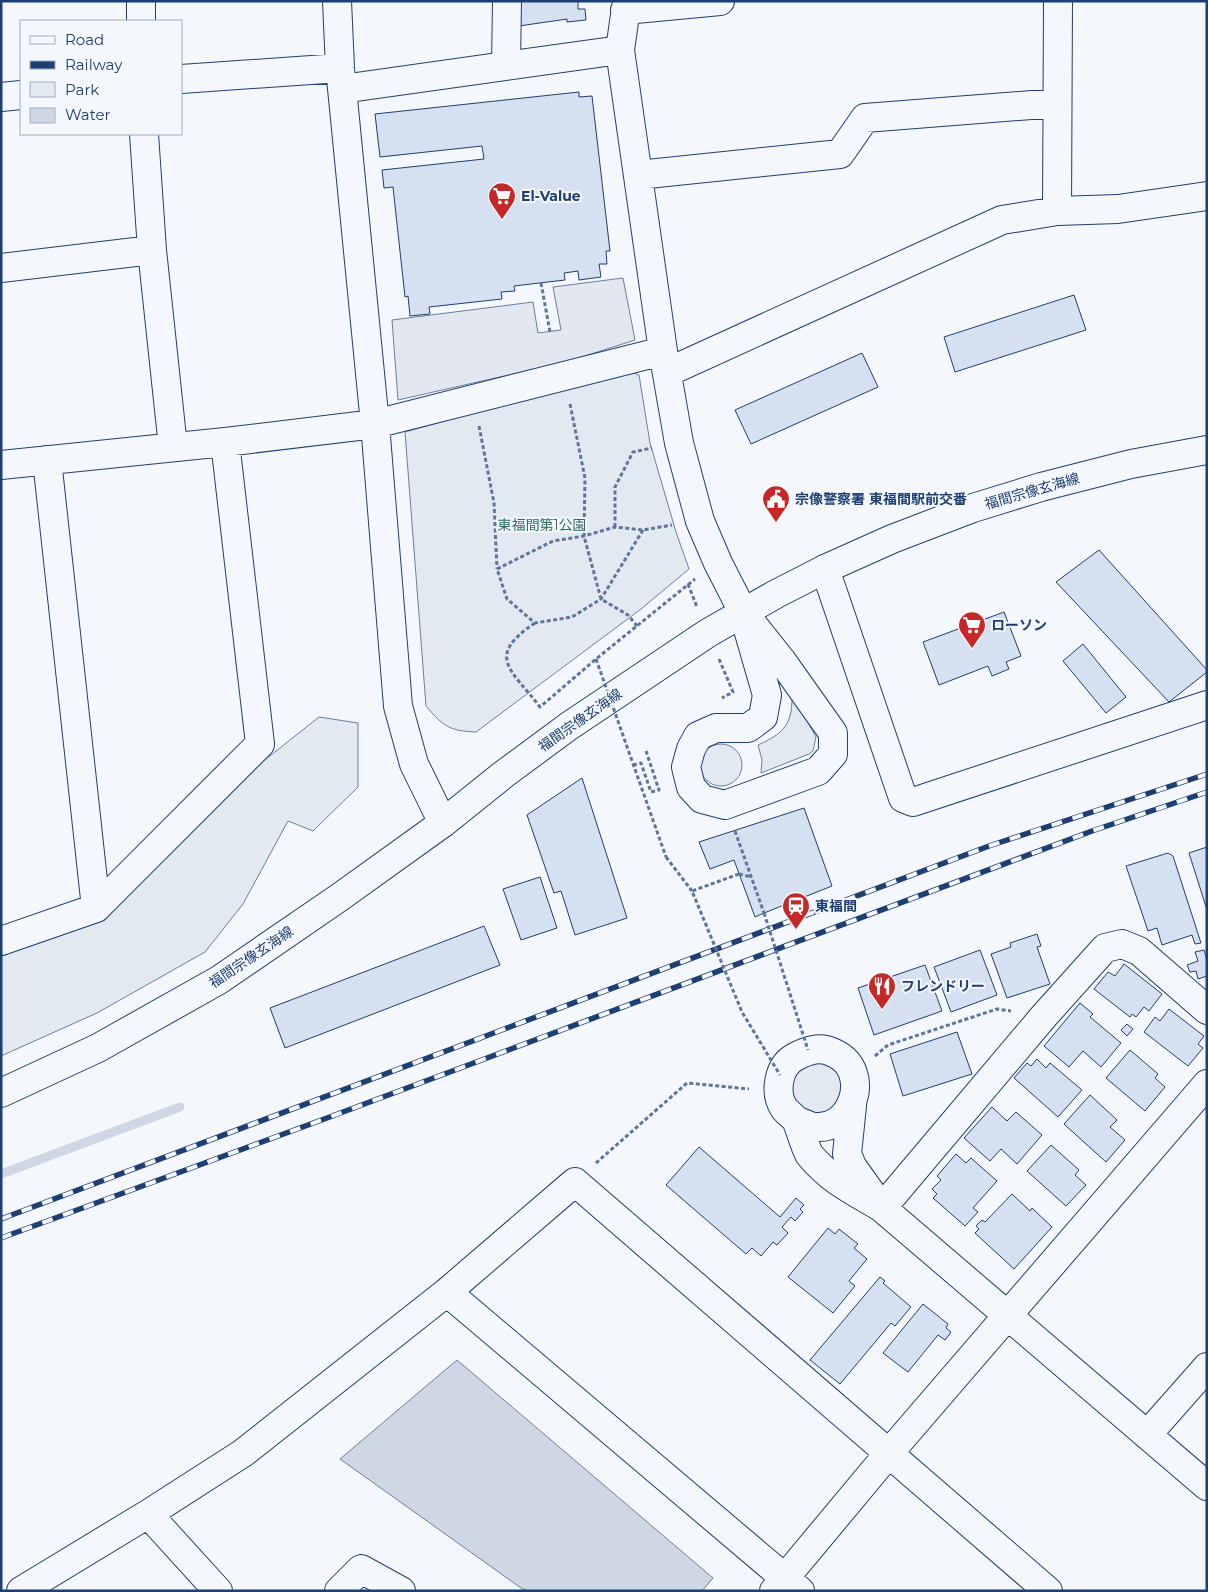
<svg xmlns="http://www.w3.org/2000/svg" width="1208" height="1592" viewBox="0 0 1208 1592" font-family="Montserrat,'Noto Sans JP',sans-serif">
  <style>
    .green { fill: #e3e9f0; stroke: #687fa3 }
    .parking { fill: #e3e8f0; stroke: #687fa3 }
    .water { fill: #cfd7e4; stroke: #687fa3 }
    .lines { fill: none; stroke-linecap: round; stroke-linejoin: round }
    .stream { stroke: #cfd7e4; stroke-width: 9 }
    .building { fill: #d5e0f0; stroke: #1d3f73 }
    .minor-casing { stroke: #1d3f73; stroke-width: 30 }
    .major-casing { stroke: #1d3f73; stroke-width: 30 }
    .path { stroke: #5e769c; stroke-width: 3; stroke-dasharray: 4 2.5; stroke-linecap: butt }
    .minor { stroke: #f4f7fb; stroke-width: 28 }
    .major { stroke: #f4f7fb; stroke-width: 28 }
    .rail-casing { stroke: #1d3f73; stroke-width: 5.5 }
    .rail { stroke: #f4f7fb; stroke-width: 4; stroke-dasharray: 11; stroke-linecap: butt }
    .path-bridge { stroke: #5e769c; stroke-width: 3; stroke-dasharray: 4 2.5; stroke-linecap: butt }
    .labels { text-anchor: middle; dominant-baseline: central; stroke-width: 4; stroke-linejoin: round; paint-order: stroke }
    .poi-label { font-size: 14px; font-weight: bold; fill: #1d3f73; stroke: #f4f7fb; text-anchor: start }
    .street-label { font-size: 14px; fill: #1d3f73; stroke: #f4f7fb }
    .park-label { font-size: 14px; fill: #2c6c60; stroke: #f4f7fb }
  </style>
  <rect width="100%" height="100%" fill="#f4f7fb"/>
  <!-- green -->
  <path class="green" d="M627 370 639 375 650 443 676 532 689 569 641 609 476 732C449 731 443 726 426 706L405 432Z
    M794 697 816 737 813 751 809 754 761 773 762 760 758 745C782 734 792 726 792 698Z
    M319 717 358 723V787L313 831 288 821 243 904 205 952 97 1013 1 1056V956L105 920 237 782Z
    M700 765a21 21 0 1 1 42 0a21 21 0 1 1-42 0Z
    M819 1062 830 1066 839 1073 843 1095C839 1100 833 1110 827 1112 796 1125 771 1072 819 1062Z"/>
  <!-- parking -->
  <path class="parking" d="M623 278 635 340 566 362 398 400 392 320 533 302 538 333 561 330 553 287Z"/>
  <!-- water -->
  <path class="water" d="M457 1360 713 1578 702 1591H528L521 1588 340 1459Z"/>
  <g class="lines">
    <!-- stream -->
    <path class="stream" d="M1 1174 180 1107"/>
  </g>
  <!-- building -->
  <path class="building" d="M520 1H578V9H585L586 20 567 22V19L519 26Z
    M579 92V97L592 96 610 251H606L607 264H599L601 277 579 280 578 271 564 273 565 280 514 286 515 291 501 292 502 299 429 307 430 314 410 316 408 296 405 297 393 187 384 188 382 170 484 159 482 146 380 157 375 114Z
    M1074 295 1086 330 955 372 944 337Z
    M862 353 878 387 751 444 735 410Z
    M1099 550 1207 670V672L1169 702 1056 582Z
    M1004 612 1021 656 1006 662 1009 669 992 676 988 666 939 685 923 642Z
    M1083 644 1126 697 1106 713 1063 661Z
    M582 778 627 918 575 935 561 891 554 893 527 815Z
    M804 808 832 886 764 913 755 917 734 860 710 869 699 842Z
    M1207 847V910L1189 853Z
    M1168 853 1173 856 1201 943 1195 944 1192 935 1162 945 1157 928 1148 931 1126 866Z
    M540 877 557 928 521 940 503 889Z
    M484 926 500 965 285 1048 270 1008Z
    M1037 934 1041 946 1037 947 1050 984 1007 998 991 954 1011 947 1010 943Z
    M980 950 997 995 951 1012 934 967Z
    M1204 950 1207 960V976L1198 979 1196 971 1190 972 1187 965 1198 961 1195 952Z
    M1124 964 1162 994 1149 1011 1144 1007 1136 1017 1132 1014 1130 1017 1094 989 1108 972 1115 976Z
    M925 965 942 1011 874 1035 858 988Z
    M1080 1003 1093 1014 1090 1017 1121 1043 1101 1067 1083 1051 1069 1067 1044 1046Z
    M1169 1009 1204 1036 1198 1044 1203 1048 1188 1066 1144 1032 1155 1017 1160 1021Z
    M1127 1024 1133 1029 1127 1036 1121 1030Z
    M957 1032 972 1074 903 1096 890 1054Z
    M1130 1050 1158 1074 1155 1078 1165 1087 1145 1111 1106 1078Z
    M1037 1059 1046 1068 1050 1063 1082 1090 1058 1117 1014 1078 1027 1063 1031 1066Z
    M1090 1095 1117 1120 1110 1127 1125 1140 1106 1162 1064 1124Z
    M992 1107 1007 1121 1016 1112 1042 1135 1017 1164 1001 1149 990 1161 964 1138Z
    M1051 1145 1079 1170 1075 1175 1086 1185 1066 1206 1027 1171Z
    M699 1147 780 1217 796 1198 804 1205 800 1209 803 1212 795 1221 791 1217 782 1227 788 1233 777 1245 773 1242 761 1256 752 1248 746 1254 666 1185Z
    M956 1154 966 1163 971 1158 997 1181 973 1208 978 1212 965 1226 933 1198 937 1194 932 1189 941 1180 937 1176Z
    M1012 1194 1030 1211 1032 1208 1052 1227 1014 1269 975 1233 979 1229 976 1226 982 1220 985 1222Z
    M828 1228 835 1234 839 1229 858 1244 854 1248 867 1259 849 1281 855 1286 833 1313 788 1277Z
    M880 1277 885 1281 883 1283 911 1307 895 1326 891 1323 840 1384 810 1360Z
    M923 1304 948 1324 946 1328 951 1332 945 1340 938 1335 908 1372 883 1353Z"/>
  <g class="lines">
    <!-- minor casing -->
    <g class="minor-casing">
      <path id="minor" d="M337 1 340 68 375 424 398 706 414 764 443 823
        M627 1 620 50 663 351 679 443 700 521 718 563 743 612
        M625 10 720 1
        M141 21V1
        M506 65 507 1
        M181 79 340 68
        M342 89 620 50
        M1 97 21 95
        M144 134 152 250 173 447
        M638 175 840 154 865 118 1057 103
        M1057 211 1058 1
        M1 268 152 250
        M668 372 1002 220 1057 211 1118 209 1207 196
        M47 460 96 908
        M1 465 225 442 375 424 663 351
        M825 569 903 798 913 802 1207 705
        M743 612 782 661 833 733V754L818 771 725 805 702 799 691 787 686 767 691 749 698 736 716 728H748L763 717 767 695Z
        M1 941 96 908 260 744 225 442
        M852 1106 847 1154 852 1166 874 1197
        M796 1120C800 1122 805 1124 810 1126 852 1136 874 1071 834 1053 820 1046 808 1050 795 1057 778 1066 774 1093 784 1108 787 1113 794 1116 797 1122 801 1132 804 1144 809 1154 814 1161 824 1170 831 1176 846 1188 866 1198 882 1208L1207 1486
        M882 1208 1044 1016 1105 948 1122 944 1139 951 1207 1010
        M447 1292 800 1591
        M1147 1435 1207 1367
        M148 1514 218 1591
        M21 1591 148 1514 243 1453 447 1292 575 1182 1048 1591
        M339 1591 361 1569 401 1591
        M774 1591 889 1453 1207 1084"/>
    </g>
    <!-- major casing -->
    <g class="major-casing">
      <path id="major" d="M1 1093 98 1048 219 980 340 897 443 823 504 774 569 726 708 633 776 594 825 569 892 539 973 508 1041 487 1131 464 1207 450"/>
    </g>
    <!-- path -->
    <path class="path" d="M541 283 550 332
      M570 404 585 478 584 536 601 599 628 615 637 626
      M479 426 494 503 497 569
      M615 527V487L633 452 652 448
      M643 530 601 599 572 617 535 623 507 599 497 569 553 541 584 536 615 527 643 530 672 525
      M688 584 697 607
      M535 623C484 657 512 670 540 707L596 659 695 579
      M719 659 733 692 722 698
      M633 765 641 763 651 792 659 790 646 751
      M735 831 764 913
      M666 857 692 891
      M739 874 751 877
      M875 1056 888 1045 997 1009 1011 1011
      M596 1163 687 1083 749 1089"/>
    <!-- minor -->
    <use href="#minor" class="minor"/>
    <!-- major -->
    <use href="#major" class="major"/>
    <!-- rail casing -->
    <g class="rail-casing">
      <path id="rail" d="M1 1219 989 846 1207 774
        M1 1238 327 1118 1092 831 1207 792"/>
    </g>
    <!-- rail -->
    <use href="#rail" class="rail"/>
    <!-- path-bridge -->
    <path class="path-bridge" d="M596 659 666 857
      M739 874 692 891 742 1012 780 1075
      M764 913 808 1050"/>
  </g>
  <!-- icons -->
  <defs>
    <g id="supermarket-pin" transform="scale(1.4375)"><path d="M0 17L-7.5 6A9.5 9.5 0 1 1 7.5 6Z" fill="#c62828" stroke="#f4f7fb"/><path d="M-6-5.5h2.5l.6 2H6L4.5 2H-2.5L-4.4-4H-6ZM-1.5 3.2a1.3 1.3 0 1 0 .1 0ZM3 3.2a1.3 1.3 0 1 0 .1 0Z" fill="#fff"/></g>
    <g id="civic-pin" transform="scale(1.4375)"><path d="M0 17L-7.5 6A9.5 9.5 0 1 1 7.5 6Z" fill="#c62828" stroke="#f4f7fb"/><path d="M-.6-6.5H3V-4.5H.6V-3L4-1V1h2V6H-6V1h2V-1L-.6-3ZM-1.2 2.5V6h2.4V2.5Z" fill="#fff"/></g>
    <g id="station-pin" transform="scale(1.4375)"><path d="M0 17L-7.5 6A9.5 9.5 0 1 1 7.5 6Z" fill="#c62828" stroke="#f4f7fb"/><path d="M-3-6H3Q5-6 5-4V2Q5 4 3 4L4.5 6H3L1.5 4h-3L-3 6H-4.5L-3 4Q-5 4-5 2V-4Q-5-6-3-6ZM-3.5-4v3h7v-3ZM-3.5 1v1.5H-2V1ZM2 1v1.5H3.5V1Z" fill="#fff"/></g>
    <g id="restaurant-pin" transform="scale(1.4375)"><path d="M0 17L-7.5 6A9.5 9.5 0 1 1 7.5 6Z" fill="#c62828" stroke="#f4f7fb"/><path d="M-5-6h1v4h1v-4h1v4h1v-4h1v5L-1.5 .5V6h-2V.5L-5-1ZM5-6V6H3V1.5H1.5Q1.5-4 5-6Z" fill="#fff"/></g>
  </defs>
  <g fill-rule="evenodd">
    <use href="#supermarket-pin" x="502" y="196"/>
    <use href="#civic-pin" x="776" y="499"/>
    <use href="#supermarket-pin" x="972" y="625"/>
    <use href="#station-pin" x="796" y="906"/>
    <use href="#restaurant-pin" x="882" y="986"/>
  </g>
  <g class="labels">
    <!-- poi labels -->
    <g class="poi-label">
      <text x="521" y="196">El-Value</text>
      <text x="795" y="499">宗像警察署 東福間駅前交番</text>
      <text x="991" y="625">ローソン</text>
      <text x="815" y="906">東福間</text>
      <text x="901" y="986">フレンドリー</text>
    </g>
    <!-- street labels -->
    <g class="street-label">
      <text transform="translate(1032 491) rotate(-16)">福間宗像玄海線</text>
      <text transform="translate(580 720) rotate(-35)">福間宗像玄海線</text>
      <text transform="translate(251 957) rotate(-34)">福間宗像玄海線</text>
    </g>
    <!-- park labels -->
    <g class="park-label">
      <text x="542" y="525">東福間第1公園</text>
    </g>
  </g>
  <!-- border -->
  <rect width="1208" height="1592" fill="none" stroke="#1d3f73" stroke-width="5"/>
  <!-- legend -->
  <rect x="20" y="20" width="162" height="115" fill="#f4f7fb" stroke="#9eadc5"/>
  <rect x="30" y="36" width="25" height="8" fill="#f4f7fb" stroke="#9eadc5"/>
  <text x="65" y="45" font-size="15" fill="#1d3f73">Road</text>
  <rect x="30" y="61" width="25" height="8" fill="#1d3f73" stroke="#9eadc5"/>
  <text x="65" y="70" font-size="15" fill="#1d3f73">Railway</text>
  <rect x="30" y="82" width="25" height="15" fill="#e3e9f0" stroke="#9eadc5"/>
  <text x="65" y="95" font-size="15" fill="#1d3f73">Park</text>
  <rect x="30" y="108" width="25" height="15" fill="#cfd7e4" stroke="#9eadc5"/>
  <text x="65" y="120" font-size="15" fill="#1d3f73">Water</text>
</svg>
